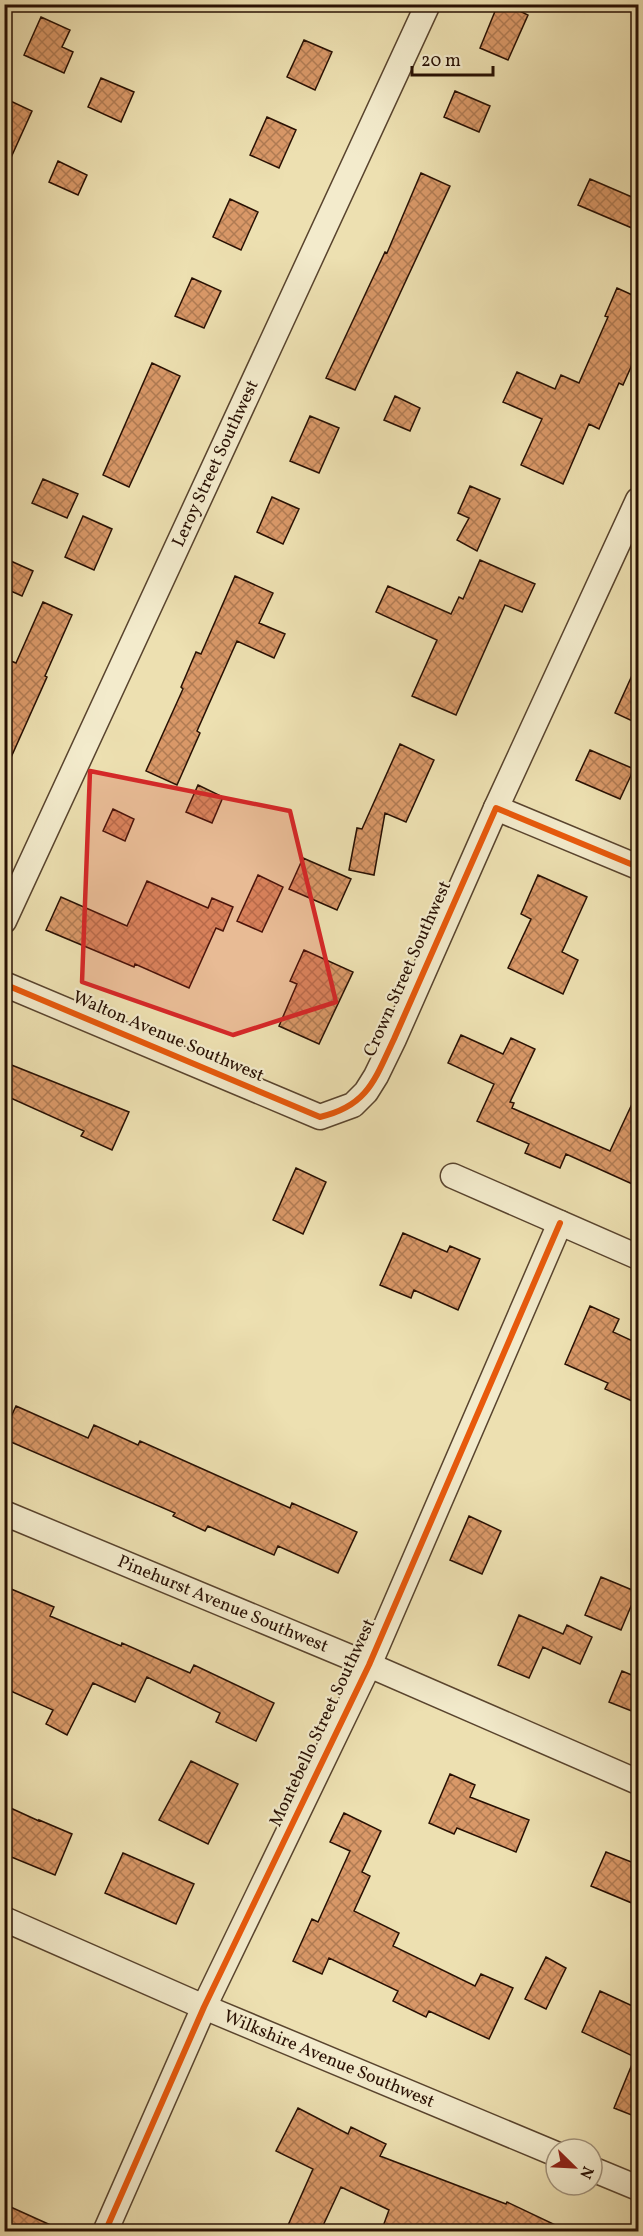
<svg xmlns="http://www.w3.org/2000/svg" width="643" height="2236" viewBox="0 0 643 2236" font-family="Vollkorn,serif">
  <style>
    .building { fill: url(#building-cross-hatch); stroke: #281003; stroke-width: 1.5 }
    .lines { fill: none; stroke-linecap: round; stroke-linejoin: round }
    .minor-casing { stroke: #59442e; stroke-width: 27 }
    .minor { stroke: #f3ebcc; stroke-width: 24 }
    .cycleway-casing { stroke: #f3ebcc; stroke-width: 10 }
    .cycleway { stroke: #e8590c; stroke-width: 6 }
    .marked { fill: #d62828; fill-opacity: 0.2; stroke: #d62828; stroke-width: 4.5; stroke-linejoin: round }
    .labels { text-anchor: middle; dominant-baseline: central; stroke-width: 4.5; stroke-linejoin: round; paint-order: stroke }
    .street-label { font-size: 18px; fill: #281003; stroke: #f3ebcc }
  </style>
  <defs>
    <pattern id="building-cross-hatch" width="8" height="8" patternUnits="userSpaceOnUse" patternTransform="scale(1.5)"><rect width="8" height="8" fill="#d99868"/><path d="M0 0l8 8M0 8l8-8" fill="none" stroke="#b07b53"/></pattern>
  </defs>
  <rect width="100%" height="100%" fill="#ede0b1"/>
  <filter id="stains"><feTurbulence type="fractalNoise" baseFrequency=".00333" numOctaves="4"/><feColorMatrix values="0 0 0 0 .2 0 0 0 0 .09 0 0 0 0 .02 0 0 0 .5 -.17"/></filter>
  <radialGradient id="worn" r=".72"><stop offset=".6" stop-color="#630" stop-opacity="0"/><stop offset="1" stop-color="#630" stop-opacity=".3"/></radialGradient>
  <!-- building -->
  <path class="building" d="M498 4H505L528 15 508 60 480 48Z
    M41 17 70 30 62 47 73 52 64 73 24 55Z
    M304 40 332 52 315 90 287 77Z
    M101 78 134 92 121 122 88 107Z
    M455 91 490 106 479 132 444 117Z
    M4 98 32 111 4 173Z
    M267 117 296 130 279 168 250 155Z
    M58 161 87 175 78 195 49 182Z
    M421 173 450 186 355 390 326 378 385 252 387 253Z
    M590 179 639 200V231L578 205Z
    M230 199 258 212 241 250 213 237Z
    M192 278 221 291 204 328 175 316Z
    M617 288 639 298V349L623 385 619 383 599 429 589 424 563 484 521 465 542 419 503 402 517 372 555 389 561 375 579 383 608 317 605 316Z
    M152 363 180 376 129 487 103 475Z
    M395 396 420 408 410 431 384 420Z
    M310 416 339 428 319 473 290 461Z
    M43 479 78 494 67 518 32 503Z
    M470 486 500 499 477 551 457 540 469 518 458 513Z
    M272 497 299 509 283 544 257 532Z
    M83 516 112 529 94 570 65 557Z
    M4 558 33 571 22 596 4 588Z
    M480 560 535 584 522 612 505 605 456 715 412 696 437 640 376 612 388 586 451 614 459 597 463 599Z
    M235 576 273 593 259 623 285 634 274 658 237 641 197 731 200 733 177 785 146 771 183 689 181 687 196 652 201 654Z
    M43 602 72 615 45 676 47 677 4 773V675L11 661 16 663Z
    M639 660V724L615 713Z
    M400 744 434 760 406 822 385 813 374 875 349 870 357 828 362 829Z
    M590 750 634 769 620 799 576 780Z
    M198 785 223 797 212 823 186 812Z
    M113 809 134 819 125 841 103 831Z
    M303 858 351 879 337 910 289 889Z
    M258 875 283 887 262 932 237 921Z
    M538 875 587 897 562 952 578 960 563 994 508 968 531 919 521 914Z
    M147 881 208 908 212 898 233 907 223 931 216 928 189 988 135 964 134 967 46 930 61 897 127 926Z
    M304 950 353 972 319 1044 279 1026 297 984 290 981Z
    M461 1035 503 1054 511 1038 535 1049 510 1102 514 1103 512 1108 610 1151 639 1089V1187L566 1154 560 1168 525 1153 529 1144 477 1121 494 1084 448 1063Z
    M4 1062 129 1112 112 1150 81 1136 84 1131 4 1095Z
    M296 1168 326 1182 303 1234 273 1220Z
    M403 1233 447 1252 450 1246 480 1259 458 1310 414 1290 411 1298 380 1285Z
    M590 1306 619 1319 613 1332 639 1344V1404L605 1389 608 1383 565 1364Z
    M16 1406 88 1438 94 1425 138 1445 140 1441 290 1508 292 1503 357 1532 338 1573 278 1546 274 1555 208 1526 205 1531 173 1516 175 1513 4 1439V1432Z
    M469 1516 501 1531 482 1574 450 1560Z
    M601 1577 637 1592 621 1630 585 1615Z
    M4 1586 54 1607 50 1616 121 1646 122 1643 190 1673 194 1665 274 1703 256 1741 216 1722 220 1713 147 1677 135 1702 93 1683 67 1735 46 1724 53 1710 4 1688Z
    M519 1615 563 1634 567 1625 592 1637 580 1664 543 1647 529 1678 498 1665Z
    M622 1671 639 1678V1714L609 1702Z
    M191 1761 238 1784 208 1844 159 1820Z
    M450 1774 475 1785 470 1797 529 1820 516 1852 457 1828 454 1834 429 1823Z
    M4 1805 39 1821V1820L72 1834 55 1875 4 1854Z
    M344 1813 381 1831 362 1872 370 1876 354 1911 399 1933 393 1946 475 1986 481 1974 513 1988 489 2039 429 2011 426 2017 393 2001 398 1991 329 1958 322 1974 293 1961 312 1919 318 1922 350 1851 330 1842Z
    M606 1852 639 1865V1906L591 1886Z
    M123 1853 194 1884 176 1924 105 1893Z
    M546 1957 566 1968 546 2009 525 1999Z
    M600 1991 639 2009V2118L614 2108 635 2057 582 2032Z
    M298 2108 348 2134 351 2127 386 2144 380 2156 506 2204 507 2202 570 2232H381L389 2210 341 2187 320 2232H285L313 2169 276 2151Z
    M4 2204 66 2232H4Z"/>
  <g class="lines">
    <!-- minor casing -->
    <g class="minor-casing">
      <g id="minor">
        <path d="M496 808 638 867"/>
        <path id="s1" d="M4 921 428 4"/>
        <path d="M4 984 320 1117 353 1105 366 1092 376 1076 394 1039 496 808 638 500"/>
        <path d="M453 1176 638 1257"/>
        <path id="s2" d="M4 1513 369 1665 638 1782"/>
        <path id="s3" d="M4 1919 204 2007 556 2154"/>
        <path d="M592 2169 638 2188"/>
        <path d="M105 2232 204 2007 369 1665 560 1223"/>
      </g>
    </g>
    <!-- minor -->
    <use href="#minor" class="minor"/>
    <!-- cycleway casing -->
    <g class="cycleway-casing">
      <path id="cycleway" d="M4 984 320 1117C368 1106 375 1079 394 1039L496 808 638 867
        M105 2232 204 2007 369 1665 560 1223"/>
    </g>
    <!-- cycleway -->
    <use href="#cycleway" class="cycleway"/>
  </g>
  <!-- marked area -->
  <path class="marked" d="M90 771 290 811 336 1002 233 1035 82 982Z"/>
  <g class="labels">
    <!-- street labels -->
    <g class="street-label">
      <text stroke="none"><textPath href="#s1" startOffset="504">Leroy Street Southwest</textPath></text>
      <text transform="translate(408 969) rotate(-66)">Crown Street Southwest</text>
      <text transform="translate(168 1037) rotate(23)">Walton Avenue Southwest</text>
      <text stroke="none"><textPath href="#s2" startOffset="237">Pinehurst Avenue Southwest</textPath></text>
      <text transform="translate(323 1723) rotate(-65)">Montebello Street Southwest</text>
      <text stroke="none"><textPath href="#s3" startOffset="354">Wilkshire Avenue Southwest</textPath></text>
    </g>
  </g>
  <!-- margin -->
  <rect width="643" height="2236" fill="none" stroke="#ede0b1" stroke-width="24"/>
  <rect x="6" y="6" width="631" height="2224" fill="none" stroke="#281003" stroke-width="3"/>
  <rect x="12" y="12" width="619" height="2212" fill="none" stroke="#281003" stroke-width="1.5"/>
  <!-- north arrow -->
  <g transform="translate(574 2167) rotate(114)"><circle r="28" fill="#f3ebcc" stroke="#a2937c" stroke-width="1.5"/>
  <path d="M0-4.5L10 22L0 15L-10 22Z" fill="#8f2418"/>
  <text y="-9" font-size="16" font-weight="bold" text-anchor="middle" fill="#281003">N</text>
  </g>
  <!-- scale -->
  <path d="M412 66v9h81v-9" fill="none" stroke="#281003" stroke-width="3"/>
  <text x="421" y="66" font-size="18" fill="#281003" stroke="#f3ebcc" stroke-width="4.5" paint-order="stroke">20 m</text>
  <rect width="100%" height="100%" filter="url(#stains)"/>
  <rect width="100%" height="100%" fill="url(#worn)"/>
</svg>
